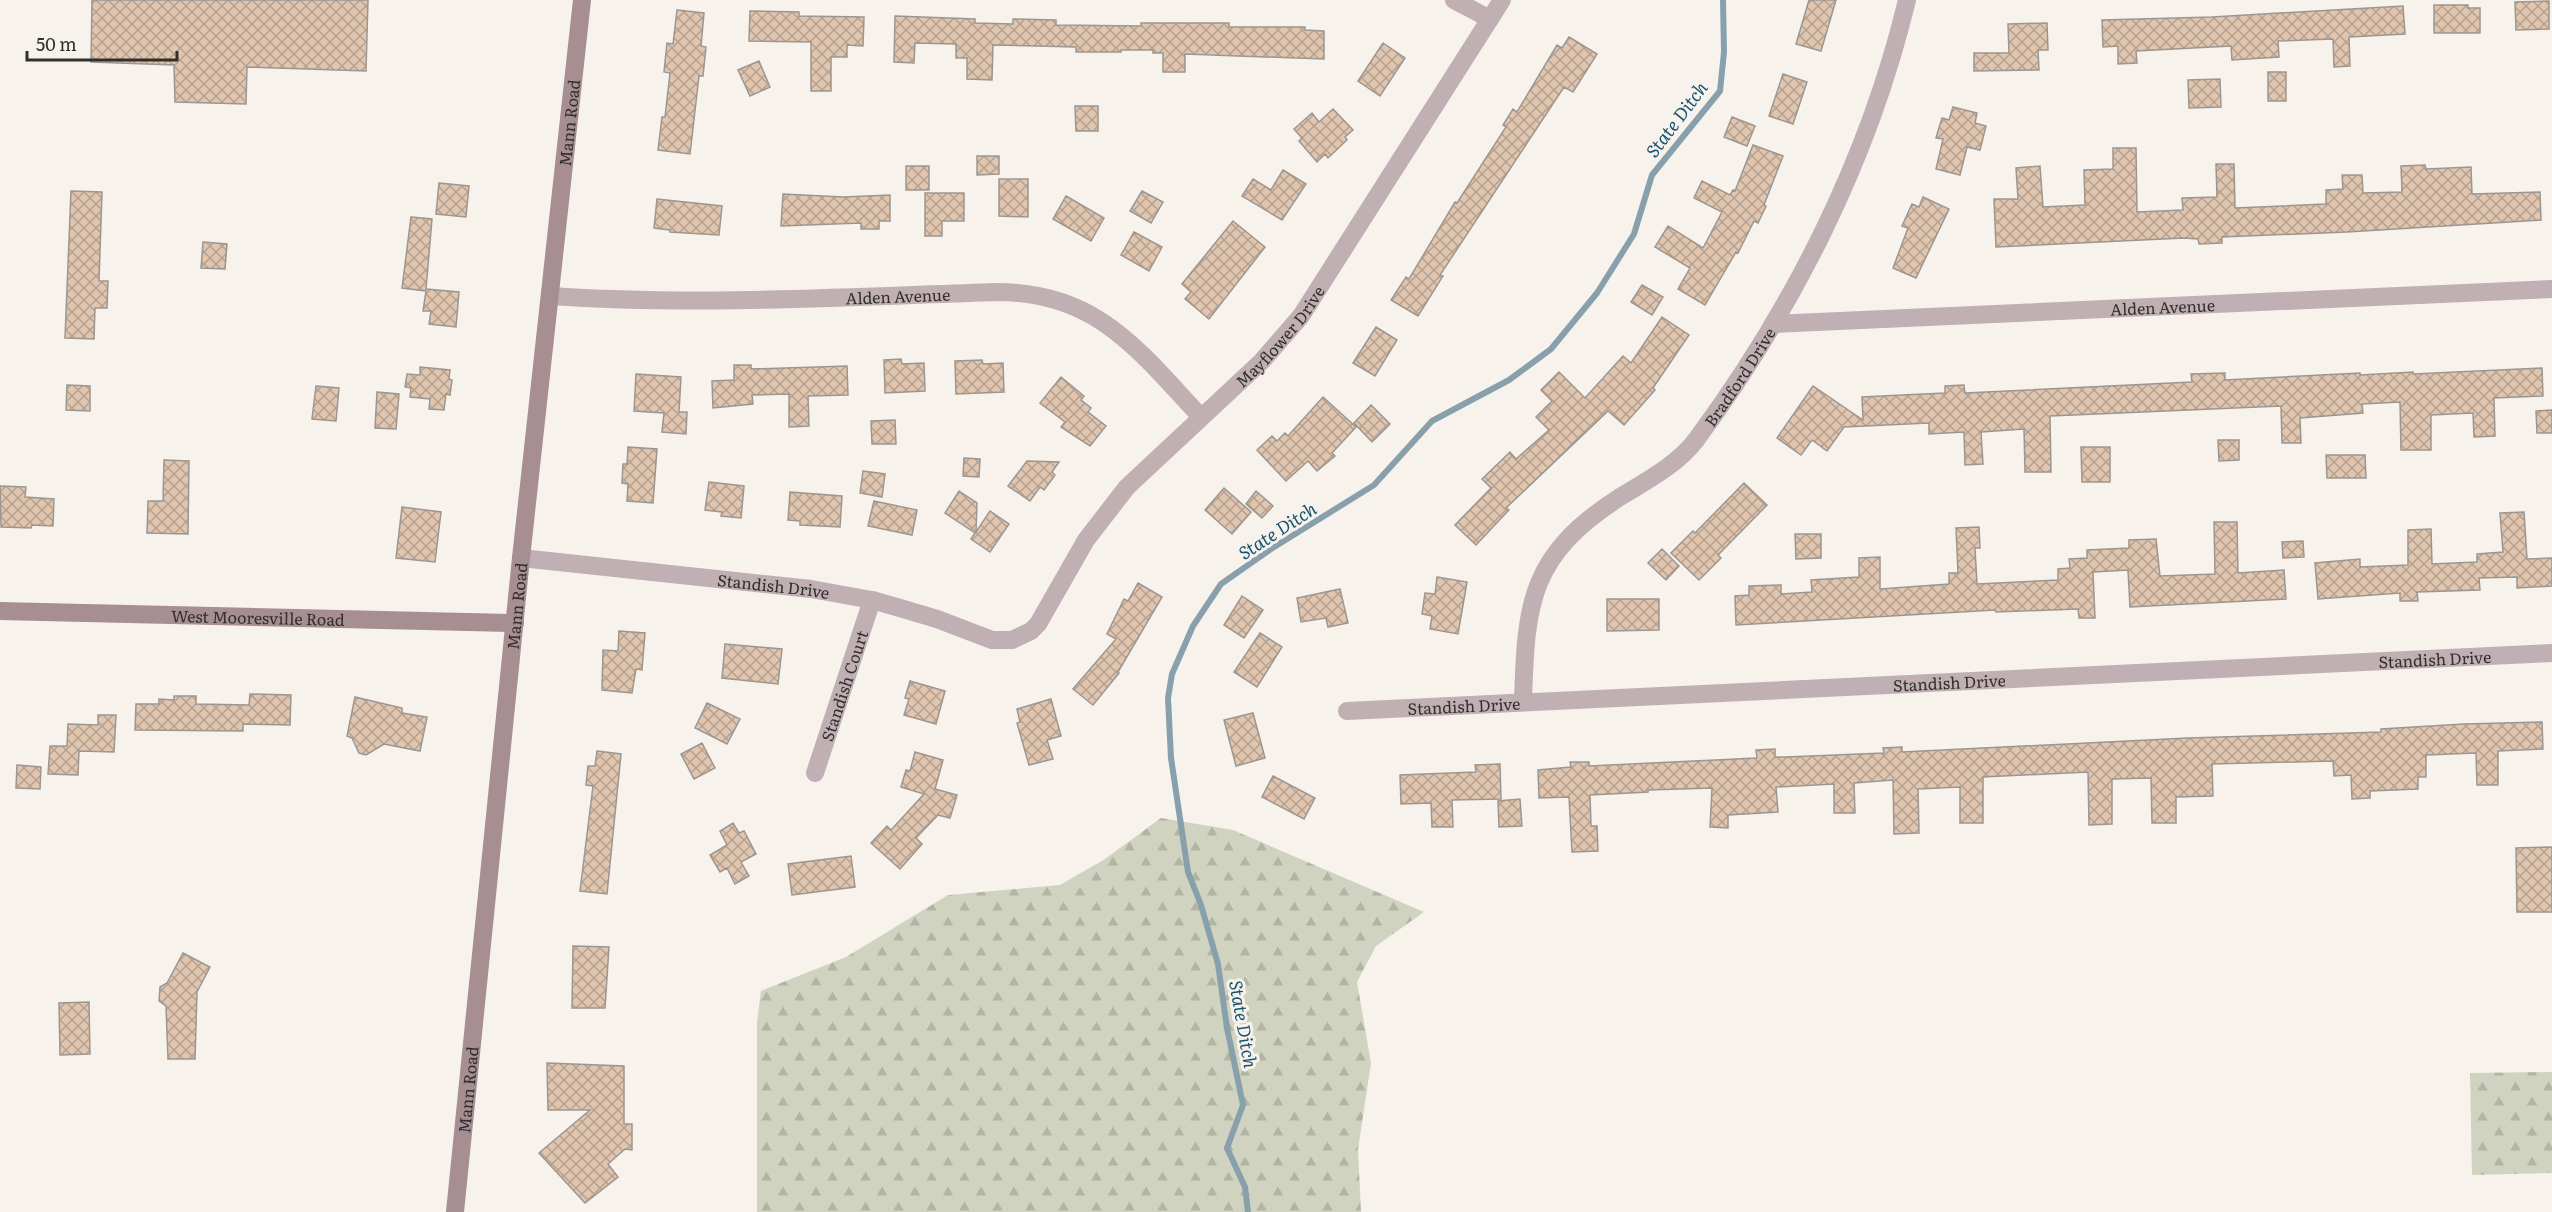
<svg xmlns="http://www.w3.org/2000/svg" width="2552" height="1212" viewBox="0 0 2552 1212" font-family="Literata,serif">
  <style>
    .forest { fill: url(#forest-firs) }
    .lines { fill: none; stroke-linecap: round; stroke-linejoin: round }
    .stream { stroke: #88a0ab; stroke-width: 6 }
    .building { fill: url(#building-cross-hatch); stroke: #9c9691; stroke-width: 1.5 }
    .street { stroke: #c0afb3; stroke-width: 18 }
    .secondary { stroke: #a68e93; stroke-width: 18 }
    .labels { text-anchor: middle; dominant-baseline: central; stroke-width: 6; stroke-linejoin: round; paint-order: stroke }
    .street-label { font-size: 16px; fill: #312f2d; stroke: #f8f2ed }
    .water-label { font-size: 18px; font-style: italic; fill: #16546d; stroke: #f8f2ed }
  </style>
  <defs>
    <pattern id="forest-firs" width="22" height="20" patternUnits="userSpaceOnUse" patternTransform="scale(1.5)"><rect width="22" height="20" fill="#d0d3bf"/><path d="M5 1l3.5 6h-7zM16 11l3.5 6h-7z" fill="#b3b5a4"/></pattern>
    <pattern id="building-cross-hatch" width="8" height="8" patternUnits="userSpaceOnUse" patternTransform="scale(1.5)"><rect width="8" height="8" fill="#e0c5af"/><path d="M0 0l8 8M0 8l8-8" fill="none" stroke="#b6a08f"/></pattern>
  </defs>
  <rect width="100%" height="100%" fill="#f8f2ed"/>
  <!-- forest -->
  <path class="forest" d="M1161 818 1233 830 1424 912 1376 946 1357 982 1371 1063 1358 1149 1361 1212H757V1022L761 991 846 957 948 895 1060 885 1105 859Z
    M2552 1072V1173L2472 1175 2470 1073Z"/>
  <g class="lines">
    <!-- stream -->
    <path class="stream" d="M1248 1212 1245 1187 1227 1148 1243 1105 1227 1028 1218 964 1201 905 1188 872 1171 758 1168 698 1172 674 1193 626 1221 584 1271 549 1374 485 1432 421 1509 380 1551 349 1597 293 1634 234 1652 175 1720 91 1724 52 1723 0"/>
  </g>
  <!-- building -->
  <path class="building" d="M92 0H368L366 71 247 67 246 104 175 102 174 65 91 62Z
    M1809 0H1836L1821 51 1796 44Z
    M2549 1V29L2516 30 2515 2Z
    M2434 5H2468V8H2480V33H2434Z
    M2403 6 2405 34 2349 37 2350 66 2334 67 2333 39 2278 41 2279 57 2232 60 2231 46 2136 51 2137 63 2118 64V46L2103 47 2102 20 2212 17Z
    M677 10 704 13 701 46 706 47 703 76H699L690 154 658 150 662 117H665L670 73 664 72 667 43 673 44Z
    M750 11 799 12V16L864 17 863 46 847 45V57H831V91H811V42L749 41Z
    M895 16 975 19V23L1013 24V19L1056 20V25L1141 26V23H1229V27H1305V30L1324 31V59L1185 54V72H1163V53H1153V50H1121V52H1076V47L993 45 992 80 967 79V58H956V44L915 43 914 63 894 62Z
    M2047 23 2048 50H2038L2039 70 1974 71V53H2009L2008 24Z
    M1569 37 1597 54 1573 92 1564 87 1440 275 1443 276 1418 316 1391 300 1406 277 1409 279 1455 202 1457 203 1506 127 1503 125 1513 109 1517 112 1557 45 1562 48Z
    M1383 43 1405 58 1380 96 1358 81Z
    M759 61 770 87 750 96 738 70Z
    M2268 72H2286V101H2268Z
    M1783 74 1807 82 1793 124 1769 116Z
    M2220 79 2221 107 2189 108 2188 80Z
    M1075 106H1098V131H1076Z
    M1953 107 1977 113 1975 123 1986 126 1980 150 1967 147 1960 175 1936 169 1943 139 1936 138 1942 118 1949 120Z
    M1333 109 1353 130 1345 137 1347 140 1328 158 1325 154 1317 162 1299 141 1302 138 1294 129 1312 113 1319 122Z
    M1732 117 1755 126 1747 146 1724 137Z
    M1753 145 1783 156 1764 205 1766 206 1758 223 1754 221 1738 253 1736 252 1705 305 1678 289 1690 268 1655 247 1668 226 1703 248 1722 212 1694 198 1702 181 1730 195 1733 190 1735 191Z
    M2113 148H2136L2137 212 2183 210 2182 198 2217 197 2216 164H2234L2235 208 2326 204V190L2343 189 2342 175H2362L2363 193 2402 192 2401 166 2425 165 2426 169 2471 167 2472 194 2540 192 2541 220 2347 232 2222 237V243L2199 244 2198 239 2184 238 1996 247 1994 199H2018L2016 168 2040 166 2043 207 2085 205 2084 170 2113 169Z
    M977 156H999V174L977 175Z
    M906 166H929V190H906Z
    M1283 170 1306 184 1282 220 1242 196 1253 179 1271 190Z
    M999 179H1028V217L999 216Z
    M439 183 469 186 466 217 436 214Z
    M71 191 102 192 99 281H108L107 308H95L94 339 65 338Z
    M1142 191 1163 202 1151 223 1130 211Z
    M925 193H964V221H942V236H925Z
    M783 194 843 197 890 195V221H879V229H861V223L781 226Z
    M1066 196 1104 218 1091 241 1053 219Z
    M1923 197 1949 209 1916 278 1893 268 1908 228 1902 226 1912 204 1919 207Z
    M657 199 722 206 719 235 670 232V230L654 228Z
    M411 217 432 219 426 289 459 292 456 327 429 324 431 311H423L426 291 402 288Z
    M1233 221 1265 247 1209 319 1185 299 1191 292 1182 284Z
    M1134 232 1162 247 1149 271 1121 255Z
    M203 242 227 244 225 269 201 268Z
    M1642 285 1663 297 1652 315 1631 302Z
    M1662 317 1689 335 1653 388 1655 390 1624 425 1608 411 1506 508 1509 510 1476 545 1455 525 1491 488 1482 479 1510 452 1516 459 1549 430 1536 417 1552 401 1541 390 1559 372 1585 398 1623 356 1631 363Z
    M1376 327 1397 340 1375 376 1353 363Z
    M901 359 902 364 924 363 925 391 885 393 884 360Z
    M982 360 983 364 1003 363 1004 392 956 394 955 361Z
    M734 365H751V369L847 366 848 395 808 396 809 426 789 427V394L752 395 753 404 713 408 712 381 734 380Z
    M420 367 450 370 449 379 452 380 450 395 446 394 444 410 429 409 430 399 410 397 411 388 405 387 407 374 420 375Z
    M2542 368 2543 396 2494 398 2495 436 2474 437 2473 413 2431 415V450H2401L2400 402 2362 404 2363 413 2300 418 2301 443H2282L2281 406 2050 416 2051 472H2025L2024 429 1981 432 1983 464 1965 465 1964 432 1929 434V423L1844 427 1827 451 1812 440 1801 455 1777 438 1813 386 1863 420 1862 397 1945 393V386L1964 385 1965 393 2192 382 2191 374 2225 373V380L2360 373V375L2413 372V374Z
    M636 374 681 377 679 412H687L686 434 662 432 664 413 634 411Z
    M1061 377 1084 396 1081 400 1091 408 1088 412 1106 426 1090 446 1061 427 1065 422 1040 403Z
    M67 385 90 386V411L66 410Z
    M316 386 339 388 336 421 312 419Z
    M377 392 399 394 396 429 375 428Z
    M1323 397 1356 427 1332 453 1335 456 1317 471 1308 461 1286 481 1257 450 1272 436 1277 441 1285 433 1288 436Z
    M1371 405 1390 424 1372 442 1354 423Z
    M2552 410V433H2537L2536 411Z
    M895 420 896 444H872L871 421Z
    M2218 440H2239V460L2219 461Z
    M628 447 657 449 653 503 627 501 628 484 622 483 623 464H627Z
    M2081 447H2110V482H2082Z
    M2326 455H2365L2366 478H2327Z
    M964 458 980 459 979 477 963 476Z
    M164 460 189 461 188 534 147 533 148 501H163Z
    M1027 461 1059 462 1052 472 1055 475 1044 490 1040 487 1030 501 1008 486Z
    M863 471 885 474 882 497 860 493Z
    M709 482 744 486 741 518 721 516 722 512 705 510Z
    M1744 483 1767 505 1718 555 1721 558 1699 580 1671 553 1693 531 1695 533Z
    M0 486 26 487 25 497 54 499 53 526 32 525 31 528 1 527Z
    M1224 488 1251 512 1232 534 1205 510Z
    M959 491 977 503 976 532 990 511 1009 524 990 552 971 539 975 533 945 513Z
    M1256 491 1273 506 1262 518 1246 504Z
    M790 492 842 496 840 527 800 525V521L788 520Z
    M874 501 917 510 912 535 868 526Z
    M402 507 441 512 435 562 396 558Z
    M2524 512 2527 559 2552 558V586L2517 588V577L2479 578 2480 590 2417 592 2418 601H2400V593L2318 599 2315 563 2360 559V567L2408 565V530L2431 529 2432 564 2477 562V554L2503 552 2500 513Z
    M2214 522H2237L2238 573 2284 570 2286 599 2130 607 2128 570 2093 572 2095 618H2079L2078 609 1996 612 1995 610 1736 625 1735 596 1749 595V586L1781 585V594L1812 592 1811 580 1859 577V558L1880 557V589L1949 584V573H1958L1956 528 1979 527 1980 548H1975L1977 584 2058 580V569L2070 568 2069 559 2087 558V550L2129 548V540L2156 539 2160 576 2215 574Z
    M1795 534H1821V558L1796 559Z
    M2303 541 2304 557 2283 558 2282 542Z
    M1662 549 1679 566 1666 580 1648 563Z
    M1437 577 1467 582 1458 634 1430 629 1432 616 1422 614 1425 593 1435 594Z
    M1138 583 1162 597 1118 672 1119 673 1093 705 1073 689 1116 639 1107 634 1124 599 1128 601Z
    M1340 589 1348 623 1328 627 1326 618 1301 622 1297 598Z
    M1242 596 1263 610 1244 638 1224 625Z
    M1607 599H1659V630L1607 631Z
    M619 631 645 633 642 670 636 669 632 693 602 690 603 650 618 651Z
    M1260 633 1282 647 1257 687 1234 672Z
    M725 644 782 649 778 684 722 678Z
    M910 681 945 691 936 724 904 715 909 699 905 698Z
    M250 694 291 695 290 725 243 724V731L135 730 136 704H159V699L174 700V696H196V704L249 705Z
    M355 697 402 708V713L427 717 420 751 384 744 366 755 359 753 352 738 347 736Z
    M1051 699 1061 736 1047 740 1053 759 1029 765 1017 723 1020 722 1017 709Z
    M707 703 740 719 727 744 695 728Z
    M1253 713 1265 758 1236 766 1224 720Z
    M98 715H116L114 752 79 751 78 775 48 774 50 746H67L68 724 98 725Z
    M2542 722 2543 749 2498 751V785H2477L2476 753 2426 755V777H2418V789L2370 791V798L2352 799 2351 775 2334 776 2333 761 2212 764 2213 796 2176 797V823H2152L2151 778 2112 779V824L2089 825 2088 772 1983 777V823H1960V787L1918 789 1919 833 1894 834 1893 780 1854 783 1855 813H1834V784L1776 787 1778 812 1728 815V828L1710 827 1712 788 1648 790V792L1590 795 1591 826H1597L1598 851 1572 852 1569 797 1539 798 1538 770 1571 767 1570 762H1589V766L1757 758 1756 750 1775 749V757H1786L1884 753 1883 748 1902 747V752L2188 738 2381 732V729L2464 724Z
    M702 743 715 768 694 779 681 754Z
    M597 751 621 754 607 894 580 891 593 786 586 785 588 766H595Z
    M915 752 943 760 935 789 957 795 950 818 938 815 916 838 922 844 900 869 871 843 887 826 891 830 924 794 901 787 906 770 910 771Z
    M1500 764 1501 799 1452 800 1453 827H1432L1431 803 1401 804 1400 775 1476 772 1475 765Z
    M17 765 41 767 40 789 16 788Z
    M1273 776 1315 798 1304 819 1262 797Z
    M1520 799 1522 826 1499 827 1498 801Z
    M733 823 739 833 744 831 756 854 741 862 749 876 735 884 727 868 720 872 710 855 727 845 720 831Z
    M2552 847V912H2517L2516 848Z
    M851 856 855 887 792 895 788 864Z
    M573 946 609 947 605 1008H572Z
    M183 953 210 967 197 992 195 1059H168L166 1006 159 1001 160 987 167 983Z
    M89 1002 90 1054 60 1055 59 1003Z
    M547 1063 624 1066V1124H632V1150L625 1149 608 1164 618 1177 585 1203 539 1153 590 1110H548Z"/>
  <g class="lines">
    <!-- street -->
    <g class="street">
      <path d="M1454 0 1490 19"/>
      <path id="s1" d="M550 296C699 306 848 297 997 292 1097 292 1138 350 1201 417"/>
      <path id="s2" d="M1773 324 2552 289"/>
      <path id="s3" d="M521 558 811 589 872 600 900 608 937 619 992 640H1012L1031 631 1038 624 1086 540 1127 487 1262 361 1301 316 1502 0"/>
      <path id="s4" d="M1523 701C1526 601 1530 555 1620 497 1646 481 1677 465 1696 440 1793 309 1869 159 1907 0"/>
      <path id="s5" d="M1347 711 2552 653"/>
      <path id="s6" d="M815 773 872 600"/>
    </g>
    <!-- secondary -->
    <g class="secondary">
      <path id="s7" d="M0 611 515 623"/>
      <path id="s8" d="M455 1212 521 558 582 0"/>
    </g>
  </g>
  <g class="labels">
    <!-- street labels -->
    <g class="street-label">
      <text stroke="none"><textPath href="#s8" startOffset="1095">Mann Road</textPath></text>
      <text stroke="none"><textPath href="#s1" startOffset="348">Alden Avenue</textPath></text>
      <text stroke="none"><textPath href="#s2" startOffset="390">Alden Avenue</textPath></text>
      <text stroke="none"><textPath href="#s3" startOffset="910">Mayflower Drive</textPath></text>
      <text stroke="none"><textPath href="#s4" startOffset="412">Bradford Drive</textPath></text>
      <text stroke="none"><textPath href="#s3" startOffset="254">Standish Drive</textPath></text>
      <text stroke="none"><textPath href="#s8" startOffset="609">Mann Road</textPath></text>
      <text stroke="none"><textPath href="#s7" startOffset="258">West Mooresville Road</textPath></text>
      <text stroke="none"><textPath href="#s5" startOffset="1089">Standish Drive</textPath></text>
      <text stroke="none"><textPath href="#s5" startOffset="603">Standish Drive</textPath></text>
      <text stroke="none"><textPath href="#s6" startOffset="92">Standish Court</textPath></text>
      <text stroke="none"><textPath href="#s5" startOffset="117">Standish Drive</textPath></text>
      <text stroke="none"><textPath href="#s8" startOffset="123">Mann Road</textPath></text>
    </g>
    <!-- water labels -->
    <g class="water-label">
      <text transform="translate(1676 119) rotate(-53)">State Ditch</text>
      <text transform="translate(1277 530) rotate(-33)">State Ditch</text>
      <text transform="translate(1244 1024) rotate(80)">State Ditch</text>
    </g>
  </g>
  <!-- scale -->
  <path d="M27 51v9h150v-9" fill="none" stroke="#312f2d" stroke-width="3"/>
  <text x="36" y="51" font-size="18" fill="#312f2d" stroke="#f8f2ed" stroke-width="4.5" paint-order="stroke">50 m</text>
</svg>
